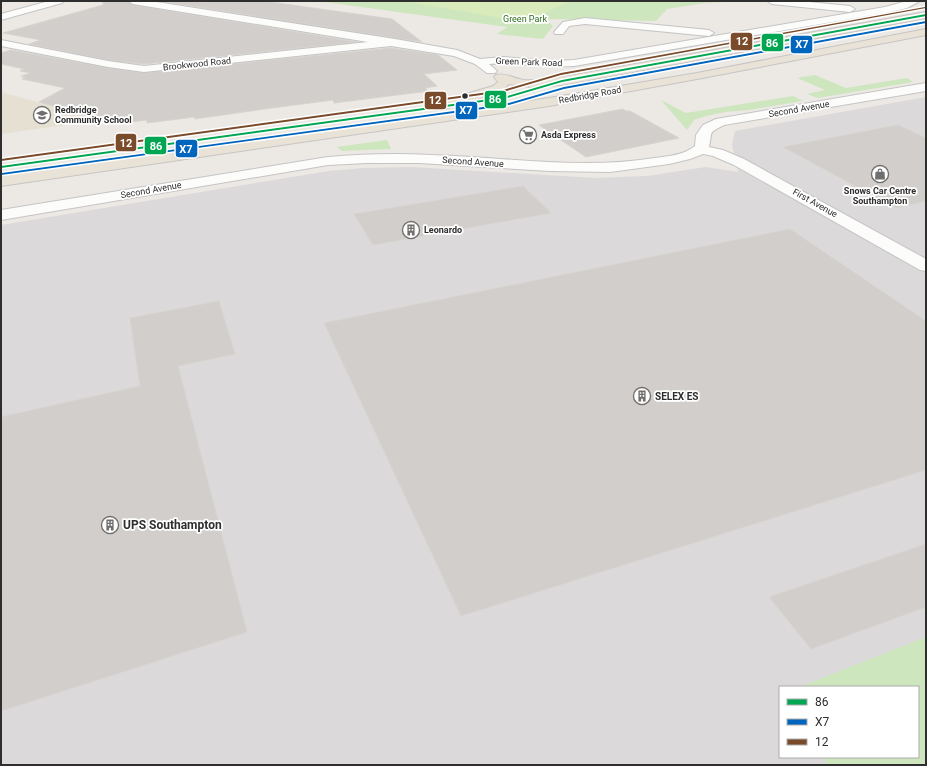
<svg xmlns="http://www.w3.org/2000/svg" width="927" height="766" viewBox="0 0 927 766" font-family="Roboto,sans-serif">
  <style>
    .industrial { fill: #dcd9db; fill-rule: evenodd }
    .education { fill: #e6e0d3 }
    .green { fill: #cee6be }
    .pitch { fill: #d9eabb }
    .building { fill: #d1cecb; stroke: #d7d4d0 }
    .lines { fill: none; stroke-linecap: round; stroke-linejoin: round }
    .minor-casing { stroke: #c5c4c5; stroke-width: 2 }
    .trunk-casing { stroke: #c6c5c4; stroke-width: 2 }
    .minor { fill: #fcfcfb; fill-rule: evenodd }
    .trunk { fill: #e9e2d6; fill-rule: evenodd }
    .bus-1-casing { stroke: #fff; stroke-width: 3 }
    .bus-2-casing { stroke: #fff; stroke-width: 3 }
    .bus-3-casing { stroke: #fff; stroke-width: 3 }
    .bus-1 { fill: #00a651; fill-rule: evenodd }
    .bus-2 { fill: #0065bd; fill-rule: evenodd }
    .bus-3 { fill: #7a4b2a; fill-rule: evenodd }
    .bus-dot { fill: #2e2e2e; stroke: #fff; stroke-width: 1.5 }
    .labels { text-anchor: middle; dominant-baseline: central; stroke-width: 3.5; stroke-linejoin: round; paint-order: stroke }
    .far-park-label { font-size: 9px; fill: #2c6e1b; stroke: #fff }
    .far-street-label { font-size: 9px; fill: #2e2e2e; stroke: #fff }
    .far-poi-label { font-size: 9px; font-weight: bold; fill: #2e2e2e; stroke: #fff; text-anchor: start }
    .poi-label { font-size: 10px; font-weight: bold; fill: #2e2e2e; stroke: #fff; text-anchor: start }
    .near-poi-label { font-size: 12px; font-weight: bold; fill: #2e2e2e; stroke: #fff; text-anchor: start }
    .line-badge { stroke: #fff; stroke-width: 1.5 }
    .badge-label { font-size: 11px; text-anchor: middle; font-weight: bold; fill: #fff }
  </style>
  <rect width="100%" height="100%" fill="#ece8e4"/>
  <!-- industrial -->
  <path class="industrial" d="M926 97V765H1V225L329 171 364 168 411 167 596 178 647 176 706 167 738 172 732 145 735 131ZM780 687H918V757H780Z"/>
  <!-- education -->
  <path class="education" d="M1 92 101 120 1 134Z"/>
  <!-- green -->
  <path class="green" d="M317 1H738L705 3 667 9 656 21 545 19 553 26 543 39 497 34 507 27Z
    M815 75 846 88 907 78 913 82 818 98 807 94 825 90 797 78Z
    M793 96 803 101 749 110 725 112 706 116 694 120 687 130 661 100 686 113Z
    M387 140 391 149 342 151 337 147Z
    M926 637V765H828L822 757H918V687H799Z"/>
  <!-- pitch -->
  <path class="pitch" d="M403 1H570L525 22Z"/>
  <!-- building -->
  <path class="building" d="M103 1H127L133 5 357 42 144 64 108 60 29 44 41 40 3 33 103 5Z
    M160 1H263L392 19 422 42Z
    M391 48 438 55 457 70 424 74 437 86 425 88 429 91 334 103 333 100 272 108 195 119 194 117 147 123V120L115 124 39 102 65 88 22 79 25 77 21 76 31 73 20 71 24 69 1 64V53L11 50 108 68 144 73Z
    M623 109 626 111H630L679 138 586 157 539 125Z
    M898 125 926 138V201L896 208 783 147Z
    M523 186 551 213 373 245 354 214Z
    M790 229 926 321V470L461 616 324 323Z
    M219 301 235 354 178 366 247 632 1 711V417L140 386 130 318Z
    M926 544V607L811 649 769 597Z"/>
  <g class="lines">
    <!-- minor casing -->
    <g class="minor-casing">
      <path id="minor" d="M49 1H64L62 3 1 20V14Z
        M128 1H150L395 39 457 50 480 59 503 57 555 61 574 60 885 7 907 1H920L907 8 885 13 574 66C546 68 518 62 489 64L497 71 495 73H487L475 64 454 56 391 46 144 72 108 67 1 46V40L108 61 144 66 368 42 133 4Z
        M767 1H799L850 6 855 9 850 12 772 4Z
        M585 18 709 30 714 33 709 36 585 24 569 26 563 34H555L554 32 563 22Z
        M926 83V91L724 125C707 134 713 130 709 147L723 150 744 159 926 259V271L920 270 734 165 713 156 703 154 690 159 669 164 610 172 550 171 419 163H367L328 165 1 220V210L328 157C362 154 397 153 431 155 506 157 580 170 655 158 669 156 684 155 695 146L696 135 703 125 716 119Z"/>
    </g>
    <!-- trunk casing -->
    <g class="trunk-casing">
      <path id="trunk" d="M926 12V18L562 85 531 87 509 84 501 92 441 110H433L431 107 433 104 493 86 498 82 494 77 496 75C505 72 515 79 524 80 537 81 549 79 562 77Z
        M926 29V35L697 79 549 106 1 186V176L549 98 697 73Z"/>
    </g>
    <!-- minor -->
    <use href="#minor" class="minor"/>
    <!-- trunk -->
    <use href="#trunk" class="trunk"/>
    <!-- bus-1 casing -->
    <g class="bus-1-casing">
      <path id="bus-1" d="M926 14V16L562 82 504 99 1 168V166L504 97 562 80Z"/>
    </g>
    <!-- bus-2 casing -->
    <g class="bus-2-casing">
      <path id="bus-2" d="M926 21V23L564 89 505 106 1 175V173H2L505 104 564 87Z"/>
    </g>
    <!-- bus-3 casing -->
    <g class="bus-3-casing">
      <path id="bus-3" d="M925 7 926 8 561 75 503 92 1 161V159L503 90 561 73Z"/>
    </g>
    <!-- bus-1 -->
    <use href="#bus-1" class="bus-1"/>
    <!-- bus-2 -->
    <use href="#bus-2" class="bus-2"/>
    <!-- bus-3 -->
    <use href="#bus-3" class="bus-3"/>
  </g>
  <!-- icons -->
  <defs>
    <g id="school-ring" transform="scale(0.9)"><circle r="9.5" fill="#fff" stroke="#706f6e" stroke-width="1.5"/><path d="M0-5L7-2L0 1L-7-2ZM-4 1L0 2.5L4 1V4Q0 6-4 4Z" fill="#706f6e"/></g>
    <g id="supermarket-ring" transform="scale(0.9)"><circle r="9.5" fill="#fff" stroke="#706f6e" stroke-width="1.5"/><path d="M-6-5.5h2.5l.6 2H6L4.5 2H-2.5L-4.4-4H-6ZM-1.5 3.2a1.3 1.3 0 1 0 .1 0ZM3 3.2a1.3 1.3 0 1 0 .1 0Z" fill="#706f6e"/></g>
    <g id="shop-ring" transform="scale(0.9)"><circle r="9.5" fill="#fff" stroke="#706f6e" stroke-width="1.5"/><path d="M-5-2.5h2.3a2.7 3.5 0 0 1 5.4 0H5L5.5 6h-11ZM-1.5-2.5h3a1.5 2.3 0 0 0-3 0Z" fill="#706f6e"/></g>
    <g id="building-ring" transform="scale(0.9)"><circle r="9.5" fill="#fff" stroke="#706f6e" stroke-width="1.5"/><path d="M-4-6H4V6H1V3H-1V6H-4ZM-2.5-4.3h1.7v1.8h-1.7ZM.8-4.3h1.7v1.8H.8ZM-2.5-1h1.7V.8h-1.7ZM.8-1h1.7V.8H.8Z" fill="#706f6e"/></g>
  </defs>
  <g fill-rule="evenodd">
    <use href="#school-ring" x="42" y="115"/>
    <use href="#supermarket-ring" x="528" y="135"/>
    <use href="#shop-ring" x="880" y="174"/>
    <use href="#building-ring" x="411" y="230"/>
    <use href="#building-ring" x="642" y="396"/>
    <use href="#building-ring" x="110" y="525"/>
  </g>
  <!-- markers -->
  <circle class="bus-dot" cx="465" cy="96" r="3.5"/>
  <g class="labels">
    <!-- far-park labels -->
    <g class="far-park-label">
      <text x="525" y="19">Green Park</text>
    </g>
    <!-- far-street labels -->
    <g class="far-street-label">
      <text transform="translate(529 62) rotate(2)">Green Park Road</text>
      <text transform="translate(197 64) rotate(-6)">Brookwood Road</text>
      <text transform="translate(590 95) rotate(-10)">Redbridge Road</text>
      <text transform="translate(799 109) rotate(-10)">Second Avenue</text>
      <text transform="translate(473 162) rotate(4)">Second Avenue</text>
      <text transform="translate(151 190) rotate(-10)">Second Avenue</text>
      <text transform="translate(815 203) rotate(29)">First Avenue</text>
    </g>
    <!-- far-poi labels -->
    <g class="far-poi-label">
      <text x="55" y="110">Redbridge<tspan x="55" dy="10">Community School</tspan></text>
      <text x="541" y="135">Asda Express</text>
      <text x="880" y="191" text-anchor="middle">Snows Car Centre<tspan x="880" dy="10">Southampton</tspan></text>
      <text x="424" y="230">Leonardo</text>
    </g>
    <!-- poi labels -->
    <g class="poi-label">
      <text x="655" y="396">SELEX ES</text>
    </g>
    <!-- near-poi labels -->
    <g class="near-poi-label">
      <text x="123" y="525">UPS Southampton</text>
    </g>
  </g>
  <g class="line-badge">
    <rect x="730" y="32" width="23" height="19" rx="4" fill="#7a4b2a"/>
    <rect x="761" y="33" width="23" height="19" rx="4" fill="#00a651"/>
    <rect x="790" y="35" width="23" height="19" rx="4" fill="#0065bd"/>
    <rect x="484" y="90" width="23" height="19" rx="4" fill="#00a651"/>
    <rect x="424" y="91" width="23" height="19" rx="4" fill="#7a4b2a"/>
    <rect x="455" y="101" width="23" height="19" rx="4" fill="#0065bd"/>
    <rect x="115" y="133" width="22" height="19" rx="4" fill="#7a4b2a"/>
    <rect x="144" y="136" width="23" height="19" rx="4" fill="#00a651"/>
    <rect x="175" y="139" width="23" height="19" rx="4" fill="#0065bd"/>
  </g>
  <g class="badge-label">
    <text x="742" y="45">12</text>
    <text x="772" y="47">86</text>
    <text x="802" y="48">X7</text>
    <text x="495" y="103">86</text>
    <text x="435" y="104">12</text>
    <text x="466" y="114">X7</text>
    <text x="126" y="147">12</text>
    <text x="156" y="150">86</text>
    <text x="186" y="153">X7</text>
  </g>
  <!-- border -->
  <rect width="927" height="766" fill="none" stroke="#2e2e2e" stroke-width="4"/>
  <!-- legend -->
  <rect x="779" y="686" width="140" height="72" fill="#ffffff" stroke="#ababab"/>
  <rect x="787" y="699" width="20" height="6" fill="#00a651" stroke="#ababab"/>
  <text x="815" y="706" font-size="12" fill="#2e2e2e">86</text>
  <rect x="787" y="719" width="20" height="6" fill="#0065bd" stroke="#ababab"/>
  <text x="815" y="726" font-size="12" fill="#2e2e2e">X7</text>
  <rect x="787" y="739" width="20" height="6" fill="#7a4b2a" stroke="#ababab"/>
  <text x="815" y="746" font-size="12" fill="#2e2e2e">12</text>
</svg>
